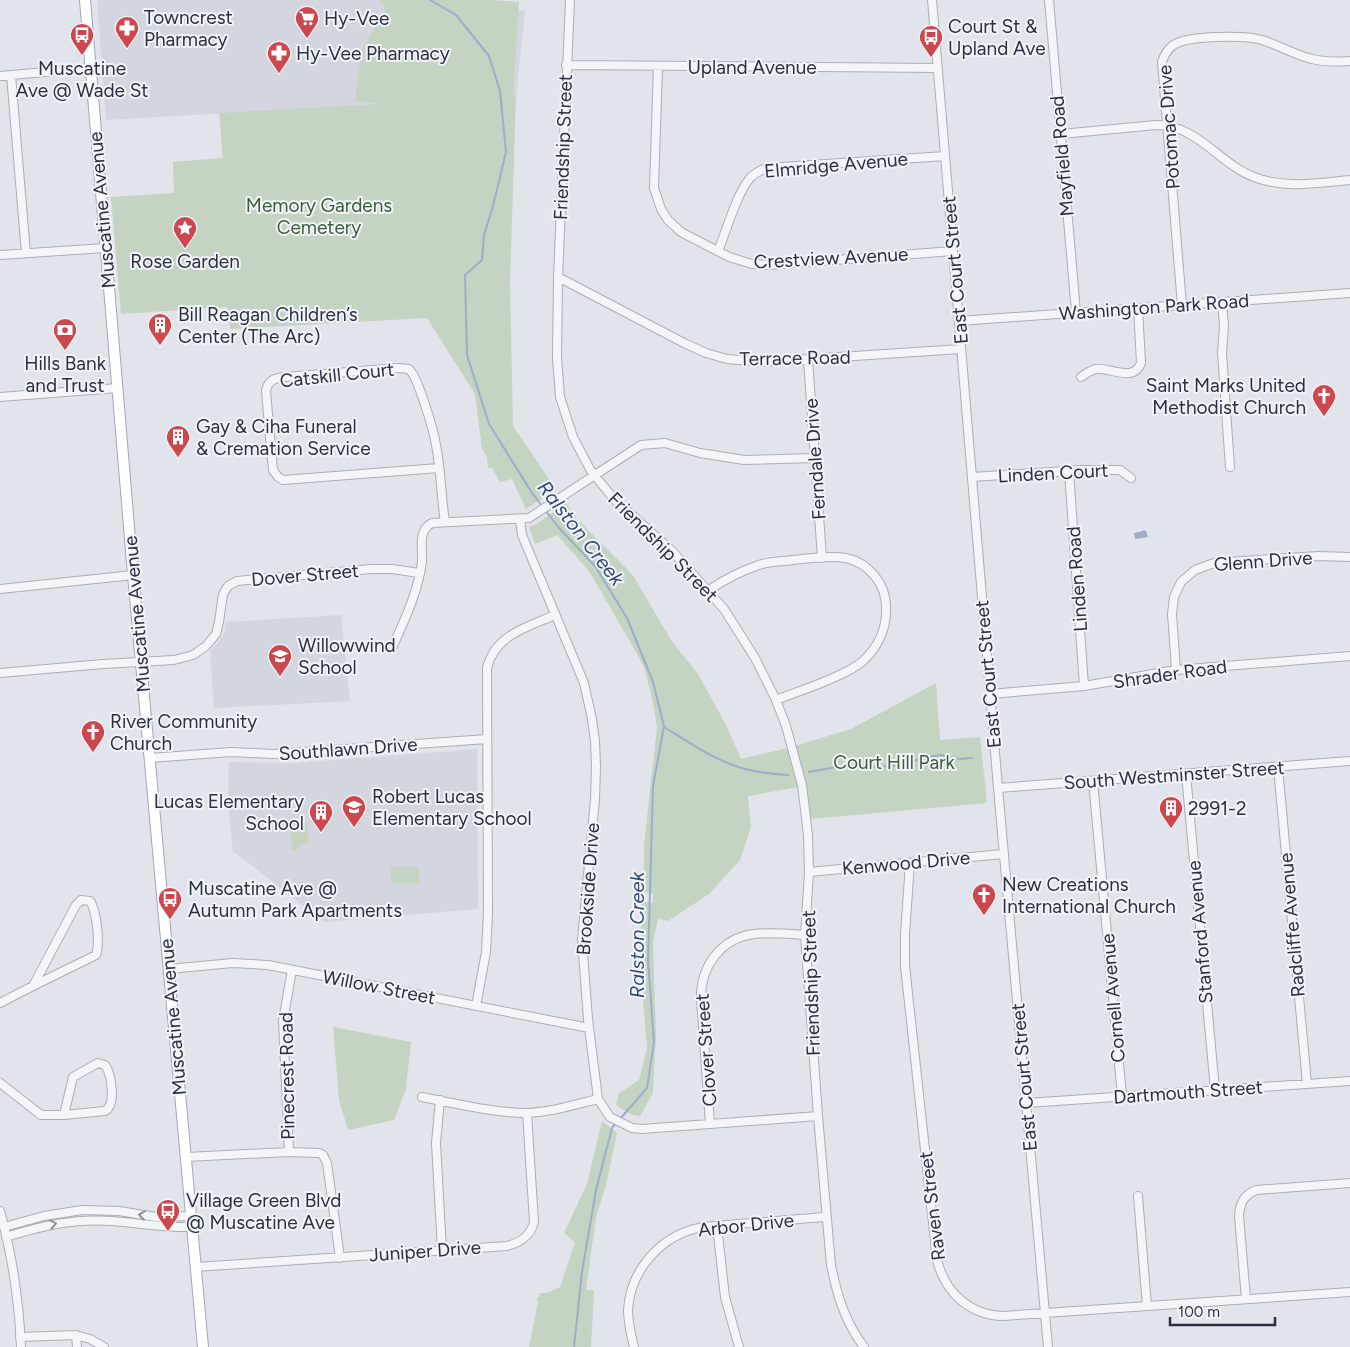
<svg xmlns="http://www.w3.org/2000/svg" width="1350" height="1347" viewBox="0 0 1350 1347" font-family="Figtree,sans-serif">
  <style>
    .built { fill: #d3d6df }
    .green { fill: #c5d3c2 }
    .water { fill: #9daec9 }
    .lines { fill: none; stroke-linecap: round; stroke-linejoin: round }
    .stream { stroke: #9daec9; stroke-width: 2 }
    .minor-casing { stroke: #aaaeb7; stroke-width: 10 }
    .major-casing { stroke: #a1a7b5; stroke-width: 12 }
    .minor { stroke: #f4f5f8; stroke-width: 8 }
    .major { stroke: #fff; stroke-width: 10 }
    .oneway { stroke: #8f929c }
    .labels { text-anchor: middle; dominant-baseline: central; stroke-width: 4; stroke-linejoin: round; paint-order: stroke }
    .poi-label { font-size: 19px; fill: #2a3041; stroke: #f1f3f7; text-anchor: start }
    .street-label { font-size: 19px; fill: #2a3041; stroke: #f1f3f7 }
    .park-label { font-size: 19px; fill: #3a5d37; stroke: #f1f3f7 }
    .water-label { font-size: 20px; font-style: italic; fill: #344a75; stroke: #f1f3f7 }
  </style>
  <rect width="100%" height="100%" fill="#e1e4ea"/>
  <!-- built -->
  <path class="built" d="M97 0H413L417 4 525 11 516 97 106 120Z
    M341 615 350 701 214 708 210 652 224 634 226 622Z
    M477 749 478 909 324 922 233 851 228 805 229 762 294 763Z"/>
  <!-- green -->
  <path class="green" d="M379 0H494L519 2 513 97H516L510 283 513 426 556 489 526 509 512 479 500 482 492 468H488L487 457 482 449 475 394 427 318 230 329 228 307 121 314 111 197 174 193 173 162 223 158 219 113 383 104 355 101 361 52 386 8Z
    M566 503 576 518 632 574 671 640 698 674 727 727 741 759 788 748 851 729 936 683 940 740 980 737 987 803 810 819 805 786 748 796 751 827 740 860 709 894 668 921 658 919 653 943 656 1035 653 1093 640 1116 632 1115 616 1105 619 1093 639 1080 647 1048 641 975V902L653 903V894L644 892V845L657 727 652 698 644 667 632 645 589 571 557 535 535 544 529 527 535 525Z
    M304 822H307L309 843 300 844 298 849 292 850 290 823Z
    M391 867H419V883H391Z
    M333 1027 411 1042 406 1089 394 1120 348 1130 339 1100Z
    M602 1121 617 1133 606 1185 596 1217 586 1290H594L591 1347H529L538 1302 537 1298 539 1297 540 1293H547L560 1287 575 1242 564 1233 587 1184Z"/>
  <!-- water -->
  <path class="water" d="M1143 530 1146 531 1148 537 1135 539 1134 533 1143 531Z"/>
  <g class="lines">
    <!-- stream -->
    <path class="stream" d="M430 0 456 15 489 56 500 91 506 152 493 206 484 235 482 260 465 275 467 355 489 424 532 493 542 506
      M545 510 560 529 595 566 627 618 653 682 664 726 653 786 648 960 654 1042 647 1088 620 1119
      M664 727C687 741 710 757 735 766 752 772 771 774 788 775
      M809 772 837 767 863 768 902 765 922 758 941 755 959 759 972 758
      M574 1347 582 1272 596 1190 612 1128 617 1122"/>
    <!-- minor casing -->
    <g class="minor-casing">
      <path id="minor" d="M570 0 558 277 557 358 560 397 573 437 591 471 614 499 672 551 724 609 755 658 776 700 786 726 802 785 808 835 809 872 805 935 818 1116 831 1265C837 1295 845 1322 864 1347
        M932 0 998 788 1048 1347
        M1049 0 1076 312
        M566 65 938 68
        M658 66 654 188 661 209 668 220 681 232 729 257 752 264 769 265 953 251
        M11 75 26 253
        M0 76 90 68
        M1061 134 1156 125C1198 125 1218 163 1254 177 1285 189 1318 183 1350 180
        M718 251C726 232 737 193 750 178 755 173 761 170 767 168L945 156
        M0 255 105 248
        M558 277 684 343 706 353 727 359 763 362 961 349
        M1222 302 1224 325 1222 353 1230 467
        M1182 305 1162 62C1164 56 1167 50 1172 46 1185 35 1245 35 1262 40 1279 45 1294 55 1312 59 1324 62 1337 62 1350 61
        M959 321 1350 293
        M808 360 822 558
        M1081 377C1086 373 1090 371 1095 369 1110 367 1134 383 1141 363L1138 308
        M0 397 118 388
        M439 468 283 480 278 477 273 470 266 391C268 380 275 378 285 377L398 368 409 369C415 375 418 385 421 393 427 410 433 427 436 445 441 470 441 496 445 522
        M1069 471 1084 686
        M972 477 1081 470H1120L1131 478
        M520 519 522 535 584 683 592 719 595 741 596 767 595 799 582 940 588 1019 598 1099 610 1117 632 1128 642 1129 818 1116
        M0 589 133 575
        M709 590C724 580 739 572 756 566 768 561 780 562 793 560 809 558 830 555 846 558 869 563 886 584 886 607 887 628 878 647 863 661 846 676 799 691 776 700
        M393 646C405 619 418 592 422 562 423 548 417 531 432 523L529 518 641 445 665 443 700 453 744 460 815 458
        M1176 670 1172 614 1174 597 1181 582 1195 570 1214 563 1318 556 1350 557
        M0 673 103 664 174 660 193 655 206 646 216 634 219 622 223 594 228 586 237 581 371 569H392L419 573
        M990 694 1084 686 1176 670 1350 656
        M150 758 231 752 273 754 290 753 487 739
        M1278 767 1307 1084
        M1186 774 1215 1090
        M1093 781 1122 1096
        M998 788 1350 761
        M910 863 905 934V966L937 1260C945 1292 969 1315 1003 1316L1350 1292
        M809 872 1003 854
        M81 900 90 901C97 912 100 943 96 955L33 986 76 905Z
        M168 969 233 963 268 965 589 1028
        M0 1003 33 986
        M476 1006 486 952 488 913 487 668C495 635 527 627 555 615
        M98 1063 105 1065C112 1075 116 1105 105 1111L64 1115 73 1077Z
        M0 1083 41 1115H64
        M422 1097C453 1103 495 1113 526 1113 551 1112 574 1105 598 1099
        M440 1100 436 1143 442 1250
        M1027 1103 1350 1081
        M710 1124 701 999C700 967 721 938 754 934 770 932 788 934 805 935
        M289 1152 283 1021 292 970
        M186 1157 289 1152 319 1153 323 1155 327 1163 340 1258
        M1138 1196 1147 1306
        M0 1211C12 1254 19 1302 21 1347
        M717 1226 725 1297 739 1347
        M4 1227 44 1216 82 1210 119 1211 156 1217 191 1216
        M6 1237C41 1226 75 1218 112 1221 139 1223 165 1228 192 1227
        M195 1267 507 1246C520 1243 531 1235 534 1222L527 1113
        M1246 1299 1239 1216C1240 1203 1244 1195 1256 1190L1350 1183
        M20 1337 76 1335
        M77 1347 76 1335 90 1339 104 1347
        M634 1347C631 1335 628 1322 628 1310 630 1272 658 1239 694 1229 708 1225 724 1226 739 1224 768 1222 797 1219 826 1217"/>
    </g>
    <!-- major casing -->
    <g class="major-casing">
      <path id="major" d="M85 0 133 575 203 1347"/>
    </g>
    <!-- minor -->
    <use href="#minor" class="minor"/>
    <!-- major -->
    <use href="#major" class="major"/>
  </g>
  <!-- one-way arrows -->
  <defs><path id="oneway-chevron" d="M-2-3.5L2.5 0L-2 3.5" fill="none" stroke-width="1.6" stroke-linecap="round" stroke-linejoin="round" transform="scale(1.25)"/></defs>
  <g class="oneway">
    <use href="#oneway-chevron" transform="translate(142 1215) rotate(-172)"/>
    <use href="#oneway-chevron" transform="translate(53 1224) rotate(-11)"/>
  </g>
  <!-- icons -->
  <defs>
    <g id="supermarket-pin" transform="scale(1.25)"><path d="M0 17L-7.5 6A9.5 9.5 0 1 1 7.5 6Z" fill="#cc484e" stroke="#f1f3f7"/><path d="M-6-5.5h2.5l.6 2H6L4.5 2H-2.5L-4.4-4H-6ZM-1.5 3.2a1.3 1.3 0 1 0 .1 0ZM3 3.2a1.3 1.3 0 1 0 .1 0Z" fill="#fff"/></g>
    <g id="pharmacy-pin" transform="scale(1.25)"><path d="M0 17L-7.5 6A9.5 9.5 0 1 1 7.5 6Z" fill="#cc484e" stroke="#f1f3f7"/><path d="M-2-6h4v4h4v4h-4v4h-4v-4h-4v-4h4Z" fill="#fff"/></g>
    <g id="bus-pin" transform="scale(1.25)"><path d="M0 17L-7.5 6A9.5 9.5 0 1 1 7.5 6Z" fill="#cc484e" stroke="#f1f3f7"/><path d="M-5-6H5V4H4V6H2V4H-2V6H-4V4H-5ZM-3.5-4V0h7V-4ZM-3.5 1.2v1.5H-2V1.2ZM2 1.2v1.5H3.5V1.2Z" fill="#fff"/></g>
    <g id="sight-pin" transform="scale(1.25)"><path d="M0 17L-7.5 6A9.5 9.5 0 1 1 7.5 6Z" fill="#cc484e" stroke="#f1f3f7"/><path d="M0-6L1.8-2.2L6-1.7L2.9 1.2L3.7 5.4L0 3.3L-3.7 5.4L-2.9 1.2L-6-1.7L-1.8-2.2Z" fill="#fff"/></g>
    <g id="building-pin" transform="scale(1.25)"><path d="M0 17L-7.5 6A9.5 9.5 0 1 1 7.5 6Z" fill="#cc484e" stroke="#f1f3f7"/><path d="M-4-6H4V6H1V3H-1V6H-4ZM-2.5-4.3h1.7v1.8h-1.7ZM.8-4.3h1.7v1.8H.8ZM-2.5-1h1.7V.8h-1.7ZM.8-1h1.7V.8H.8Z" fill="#fff"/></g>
    <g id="bank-pin" transform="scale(1.25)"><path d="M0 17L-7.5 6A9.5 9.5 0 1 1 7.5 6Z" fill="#cc484e" stroke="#f1f3f7"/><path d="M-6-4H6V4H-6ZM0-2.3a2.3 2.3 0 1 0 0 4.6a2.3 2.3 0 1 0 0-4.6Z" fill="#fff"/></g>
    <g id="church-pin" transform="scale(1.25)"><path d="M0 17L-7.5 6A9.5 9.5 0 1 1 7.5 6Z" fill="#cc484e" stroke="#f1f3f7"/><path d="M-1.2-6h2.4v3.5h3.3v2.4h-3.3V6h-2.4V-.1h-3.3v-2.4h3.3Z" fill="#fff"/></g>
    <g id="school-pin" transform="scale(1.25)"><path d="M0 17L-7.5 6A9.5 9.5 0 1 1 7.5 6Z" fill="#cc484e" stroke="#f1f3f7"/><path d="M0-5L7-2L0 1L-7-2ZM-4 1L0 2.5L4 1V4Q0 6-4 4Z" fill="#fff"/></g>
  </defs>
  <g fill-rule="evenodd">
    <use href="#supermarket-pin" x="307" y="18"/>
    <use href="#pharmacy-pin" x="127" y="28"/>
    <use href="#bus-pin" x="82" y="35"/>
    <use href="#bus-pin" x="931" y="37"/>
    <use href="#pharmacy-pin" x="279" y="53"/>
    <use href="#sight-pin" x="185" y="228"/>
    <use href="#building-pin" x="160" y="325"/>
    <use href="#bank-pin" x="65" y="330"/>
    <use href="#church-pin" x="1324" y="396"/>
    <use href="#building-pin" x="178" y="437"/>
    <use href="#school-pin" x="280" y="656"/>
    <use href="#church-pin" x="93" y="732"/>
    <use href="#school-pin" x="354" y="807"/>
    <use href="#building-pin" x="1171" y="808"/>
    <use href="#building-pin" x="321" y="812"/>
    <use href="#church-pin" x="984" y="895"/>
    <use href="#bus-pin" x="170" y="899"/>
    <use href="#bus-pin" x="168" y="1211"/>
  </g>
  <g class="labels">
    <!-- poi labels -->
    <g class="poi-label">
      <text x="144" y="17">Towncrest<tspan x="144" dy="22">Pharmacy</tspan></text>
      <text x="324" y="18">Hy-Vee</text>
      <text x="948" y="26">Court St &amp;<tspan x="948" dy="22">Upland Ave</tspan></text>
      <text x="296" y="53">Hy-Vee Pharmacy</text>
      <text x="82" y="68" text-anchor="middle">Muscatine<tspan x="82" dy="22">Ave @ Wade St</tspan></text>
      <text x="185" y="261" text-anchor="middle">Rose Garden</text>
      <text x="178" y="314">Bill Reagan Children’s<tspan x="178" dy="22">Center (The Arc)</tspan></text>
      <text x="65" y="363" text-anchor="middle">Hills Bank<tspan x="65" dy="22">and Trust</tspan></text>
      <text x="1306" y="385" text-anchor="end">Saint Marks United<tspan x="1306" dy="22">Methodist Church</tspan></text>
      <text x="196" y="426">Gay &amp; Ciha Funeral<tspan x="196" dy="22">&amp; Cremation Service</tspan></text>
      <text x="298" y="645">Willowwind<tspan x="298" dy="22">School</tspan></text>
      <text x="110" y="721">River Community<tspan x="110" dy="22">Church</tspan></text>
      <text x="372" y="796">Robert Lucas<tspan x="372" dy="22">Elementary School</tspan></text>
      <text x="304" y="801" text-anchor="end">Lucas Elementary<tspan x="304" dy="22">School</tspan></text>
      <text x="1188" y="808">2991-2</text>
      <text x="1002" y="884">New Creations<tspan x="1002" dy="22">International Church</tspan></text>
      <text x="188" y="888">Muscatine Ave @<tspan x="188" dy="22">Autumn Park Apartments</tspan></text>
      <text x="186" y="1200">Village Green Blvd<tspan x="186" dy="22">@ Muscatine Ave</tspan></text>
    </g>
    <!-- street labels -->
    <g class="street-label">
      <text x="752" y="67">Upland Avenue</text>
      <text transform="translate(1169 127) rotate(-94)">Potomac Drive</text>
      <text transform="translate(563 147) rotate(-88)">Friendship Street</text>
      <text transform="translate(1062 156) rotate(-95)">Mayfield Road</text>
      <text transform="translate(836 165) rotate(-5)">Elmridge Avenue</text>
      <text transform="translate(102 210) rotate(-95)">Muscatine Avenue</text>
      <text transform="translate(831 258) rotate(-3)">Crestview Avenue</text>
      <text transform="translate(955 270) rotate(-95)">East Court Street</text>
      <text transform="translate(1154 307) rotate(-4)">Washington Park Road</text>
      <text transform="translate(795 358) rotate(-1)">Terrace Road</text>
      <text transform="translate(337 375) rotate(-6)">Catskill Court</text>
      <text transform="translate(815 459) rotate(-94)">Ferndale Drive</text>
      <text transform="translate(1053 473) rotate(-3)">Linden Court</text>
      <text transform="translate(663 547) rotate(45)">Friendship Street</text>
      <text transform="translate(1263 561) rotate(-4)">Glenn Drive</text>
      <text transform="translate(305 575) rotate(-5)">Dover Street</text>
      <text transform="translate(1077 579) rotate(-94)">Linden Road</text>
      <text transform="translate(137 614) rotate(-95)">Muscatine Avenue</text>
      <text transform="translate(988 674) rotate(-95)">East Court Street</text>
      <text transform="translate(1170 674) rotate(-8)">Shrader Road</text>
      <text transform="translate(348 749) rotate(-4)">Southlawn Drive</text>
      <text transform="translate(1174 775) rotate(-4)">South Westminster Street</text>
      <text transform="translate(906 863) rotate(-5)">Kenwood Drive</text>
      <text transform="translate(588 889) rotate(-86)">Brookside Drive</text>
      <text transform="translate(1292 925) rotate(-95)">Radcliffe Avenue</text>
      <text transform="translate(1200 932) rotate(-95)">Stanford Avenue</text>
      <text transform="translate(811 983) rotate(-92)">Friendship Street</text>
      <text transform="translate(379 987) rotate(11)">Willow Street</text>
      <text transform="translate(1113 998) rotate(-95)">Cornell Avenue</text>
      <text transform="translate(173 1017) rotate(-95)">Muscatine Avenue</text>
      <text transform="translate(706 1050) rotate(-94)">Clover Street</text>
      <text transform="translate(287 1076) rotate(-91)">Pinecrest Road</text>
      <text transform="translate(1024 1077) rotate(-95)">East Court Street</text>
      <text transform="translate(1188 1092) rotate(-4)">Dartmouth Street</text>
      <text transform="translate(932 1206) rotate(-97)">Raven Street</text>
      <text transform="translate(746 1225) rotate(-6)">Arbor Drive</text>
      <text transform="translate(425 1251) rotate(-4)">Juniper Drive</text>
    </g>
    <!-- park labels -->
    <g class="park-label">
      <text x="319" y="205">Memory Gardens<tspan x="319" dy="22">Cemetery</tspan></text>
      <text x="894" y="762">Court Hill Park</text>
    </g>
    <!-- water labels -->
    <g class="water-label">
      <text transform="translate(581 533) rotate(52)">Ralston Creek</text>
      <text transform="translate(637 935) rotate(-90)">Ralston Creek</text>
    </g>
  </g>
  <!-- scale -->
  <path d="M1170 1317v8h105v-8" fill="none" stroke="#2a3041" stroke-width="2.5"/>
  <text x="1178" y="1317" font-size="15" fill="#2a3041" stroke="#f1f3f7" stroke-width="4" paint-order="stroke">100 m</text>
</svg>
